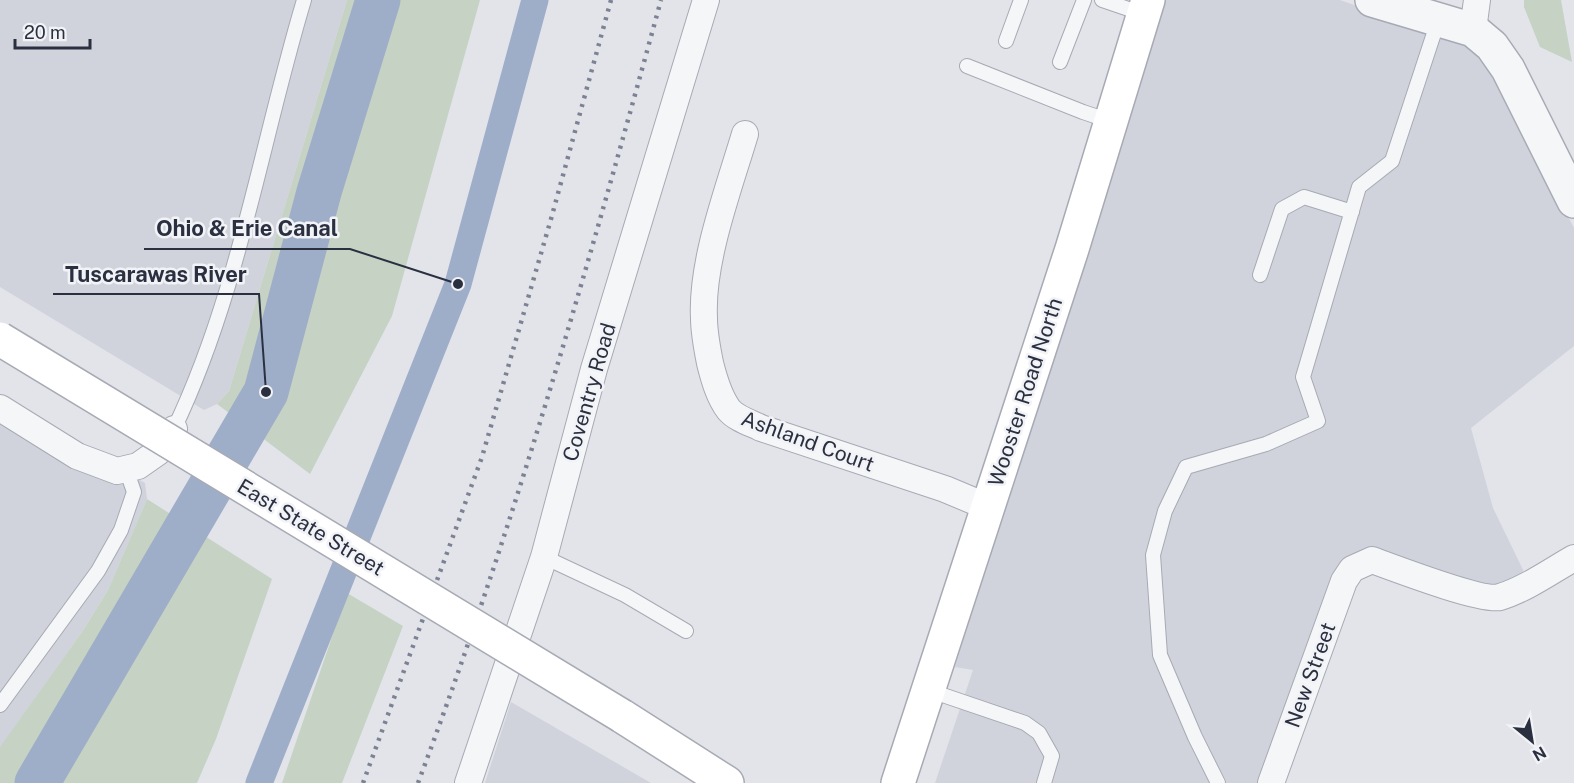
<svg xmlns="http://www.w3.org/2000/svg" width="1574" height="783" viewBox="0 0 1574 783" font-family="'Public Sans',sans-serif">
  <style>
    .built { fill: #d0d3dc }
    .green { fill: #c6d3c4 }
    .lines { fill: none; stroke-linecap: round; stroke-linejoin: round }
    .canal { stroke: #9faec8; stroke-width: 27 }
    .river { stroke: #9faec8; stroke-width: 45 }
    .service-casing { stroke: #a7aab4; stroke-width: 16 }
    .minor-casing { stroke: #a7aab4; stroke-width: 28 }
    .tertiary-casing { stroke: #a7aab4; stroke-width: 36 }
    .secondary-casing { stroke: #a7aab4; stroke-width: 36 }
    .service { stroke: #f5f6f8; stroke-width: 14 }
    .minor { stroke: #f5f6f8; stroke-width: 26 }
    .tertiary { stroke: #f5f6f8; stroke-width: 33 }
    .secondary { stroke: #fff; stroke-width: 33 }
    .rail { stroke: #7c8293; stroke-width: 4.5; stroke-dasharray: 3 6; stroke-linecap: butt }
    .secondary-bridge-casing { stroke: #a7aab4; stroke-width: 36; stroke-linecap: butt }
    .secondary-bridge { stroke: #fff; stroke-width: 33 }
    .labels { text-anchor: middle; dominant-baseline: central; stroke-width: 5; stroke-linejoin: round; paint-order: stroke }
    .street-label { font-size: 21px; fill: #2b3041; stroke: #f2f3f7 }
    .leader { fill: none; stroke: #2b3041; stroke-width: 2 }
    .callout-dot { fill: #2b3041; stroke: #f2f3f7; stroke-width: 2 }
    .callout-label { font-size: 22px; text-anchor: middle; font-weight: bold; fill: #2b3041; stroke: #f2f3f7; stroke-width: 5; stroke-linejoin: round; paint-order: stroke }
  </style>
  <rect width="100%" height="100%" fill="#e2e4ea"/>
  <!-- built -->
  <path class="built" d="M0 0H347L229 391 217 404 204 410 0 287Z
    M1154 0H1340L1473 47 1489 63 1574 228V346L1471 428 1493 508 1526 576 1495 588 1368 553 1336 571 1262 783H935L973 670 955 667Z
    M0 395 145 483 147 499 108 590 82 632 0 748Z
    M511 702 651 783H485Z"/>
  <!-- green -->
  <path class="green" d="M347 0H480L392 316 310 474 217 404 229 391Z
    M1524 0H1561L1572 62 1540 47 1524 7Z
    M147 499 272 579 216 739 197 783H0V747L82 632 108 590Z
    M347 593 403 626 342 783H282Z"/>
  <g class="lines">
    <!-- canal -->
    <path class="canal" d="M259 783 458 284 535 0"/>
    <!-- river -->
    <path class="river" d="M37 783 266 392 319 192 378 0"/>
    <!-- service casing -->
    <g class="service-casing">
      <path id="service" d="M1102 0 1143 14
        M1006 41 1021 0
        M1060 62 1084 0
        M967 66 1083 112 1110 121
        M1260 275 1282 209 1304 197 1352 212
        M174 429C239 293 261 143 304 0
        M544 557 625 595 686 631
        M928 690 1025 723 1039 733 1052 756 1044 783
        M0 705 98 571 121 530 134 492 126 469
        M1218 783 1195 737 1160 655 1153 555 1165 511 1186 467 1266 444 1318 421 1303 377 1359 187 1392 161 1438 21"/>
    </g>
    <!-- minor casing -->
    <g class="minor-casing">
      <path id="minor" d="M1473 30 1477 0
        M745 134C729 188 701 261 704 318 704 333 707 348 710 363 714 379 719 397 729 410 737 419 751 423 761 428L945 489 988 507
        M0 408 77 456 117 471 138 466 158 452 174 429
        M468 783 544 557 594 369 706 0
        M1271 783 1344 581 1352 569 1372 560C1394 568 1483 602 1500 597 1526 589 1551 571 1574 558"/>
    </g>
    <!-- tertiary casing -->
    <g class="tertiary-casing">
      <path id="tertiary" d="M1372 0 1473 30 1492 46 1508 69 1574 201"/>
    </g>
    <!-- secondary casing -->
    <g class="secondary-casing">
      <path id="secondary" d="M622 716 727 783
        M898 783 1072 249 1148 0"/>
    </g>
    <!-- service -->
    <use href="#service" class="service"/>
    <!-- minor -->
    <use href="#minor" class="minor"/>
    <!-- tertiary -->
    <use href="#tertiary" class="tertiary"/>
    <!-- secondary -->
    <use href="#secondary" class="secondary"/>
    <!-- rail -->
    <path class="rail" d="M363 783 482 457 551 219 611 0
      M418 783C514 527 589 264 661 0"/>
    <!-- secondary-bridge casing -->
    <g class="secondary-bridge-casing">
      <path id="secondary-bridge" d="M0 339 622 716"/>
    </g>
    <!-- secondary-bridge -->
    <use href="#secondary-bridge" class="secondary-bridge"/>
  </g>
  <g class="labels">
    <!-- street labels -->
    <g class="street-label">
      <text transform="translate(589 392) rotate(-74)">Coventry Road</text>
      <text transform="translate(1025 392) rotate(-72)">Wooster Road North</text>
      <text transform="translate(808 441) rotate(20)">Ashland Court</text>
      <text transform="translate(311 527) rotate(31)">East State Street</text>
      <text transform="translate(1310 675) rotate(-70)">New Street</text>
    </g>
  </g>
  <!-- callouts -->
  <path class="leader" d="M458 284L350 249H144M266 392L259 294H53"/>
  <g class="callout-dot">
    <circle cx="458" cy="284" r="6"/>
    <circle cx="266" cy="392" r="6"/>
  </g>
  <g class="callout-label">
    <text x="247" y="236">Ohio &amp; Erie Canal</text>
    <text x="156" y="282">Tuscarawas River</text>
  </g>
  <!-- north arrow -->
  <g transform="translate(1532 741) rotate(150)" stroke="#f2f3f7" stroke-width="4.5" paint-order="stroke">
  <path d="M0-4.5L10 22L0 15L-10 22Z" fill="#2b3041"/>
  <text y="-9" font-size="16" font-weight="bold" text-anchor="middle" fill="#2b3041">N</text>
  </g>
  <!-- scale -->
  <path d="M15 39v9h75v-9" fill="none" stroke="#2b3041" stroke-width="3"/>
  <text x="24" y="39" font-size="18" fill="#2b3041" stroke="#f2f3f7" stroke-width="4.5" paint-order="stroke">20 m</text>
</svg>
